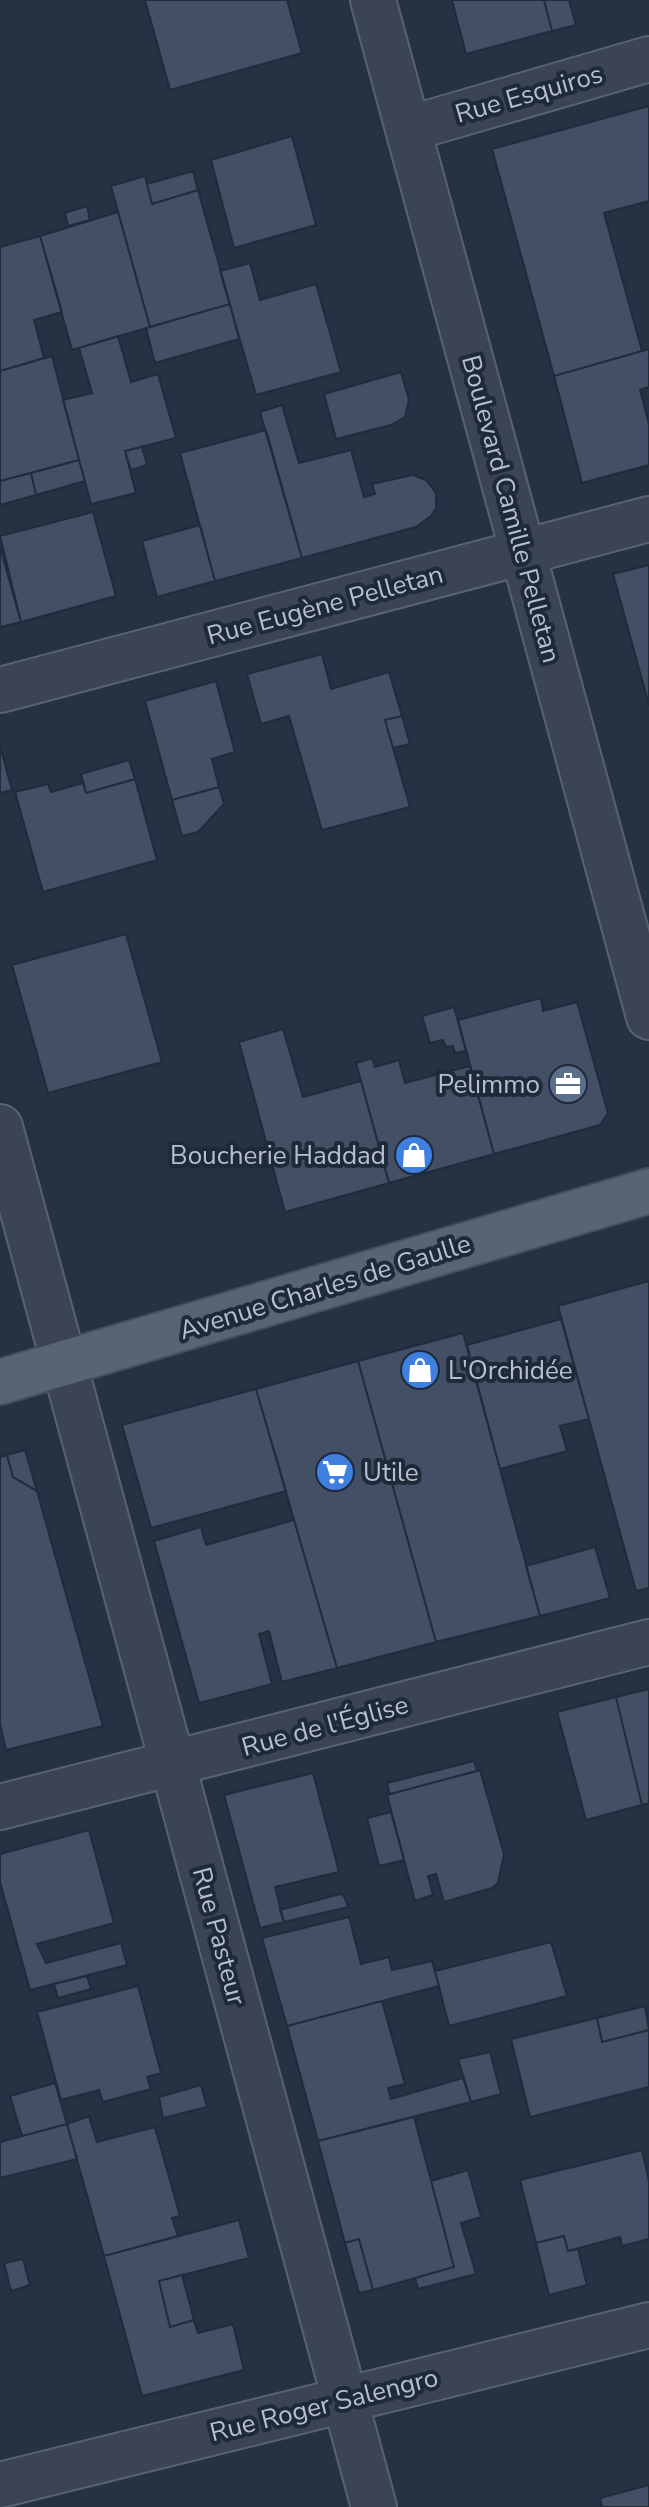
<svg xmlns="http://www.w3.org/2000/svg" width="649" height="2507" viewBox="0 0 649 2507" font-family="'Nunito Sans',sans-serif">
  <style>
    .building { fill: #424f64; stroke: #202b3b; stroke-width: 2 }
    .lines { fill: none; stroke-linecap: round; stroke-linejoin: round }
    .minor-casing { stroke: #586271; stroke-width: 48 }
    .major-casing { stroke: #434d5d; stroke-width: 48 }
    .minor { stroke: #3a4453; stroke-width: 44 }
    .major { stroke: #586373; stroke-width: 44 }
    .labels { text-anchor: middle; dominant-baseline: central; stroke-width: 8; stroke-linejoin: round; paint-order: stroke }
    .street-label { font-size: 26px; fill: #b7bfcd; stroke: #1e2939 }
    .poi-label { font-size: 26px; fill: #b7bfcd; stroke: #1e2939; text-anchor: end }
  </style>
  <rect width="100%" height="100%" fill="#253244"/>
  <!-- building -->
  <path class="building" d="M145 0H287L302 53 170 90Z
    M452 0H544L552 31 466 54Z
    M544 0H569L576 25 552 31Z
    M649 106V201L604 213 642 351 554 376 492 149Z
    M292 136 316 225 234 248 211 160Z
    M193 171 198 190 152 204 147 184Z
    M145 176 152 204 198 190 230 304 150 327 111 186Z
    M87 206 90 220 68 226 65 213Z
    M118 212 150 327 72 350 40 236Z
    M40 236 62 312 34 320 44 358 0 371V247Z
    M250 263 260 300 316 284 341 372 256 395 220 271Z
    M230 304 239 339 155 363 146 328Z
    M118 336 131 382 158 374 176 438 125 451 136 493 91 504 63 400 92 393 79 348Z
    M649 349V387L640 390 649 424V465L582 483 554 376Z
    M52 356 79 460 0 481V371Z
    M401 372 409 400 405 417 391 425 336 439 324 394Z
    M282 405 299 463 351 450 364 497 375 494 372 484 413 475 426 480 436 493V508L431 516 416 527 302 558 260 412Z
    M266 430 302 558 215 581 180 453Z
    M142 447 147 465 131 470 125 451Z
    M79 460 85 481 36 495 31 473Z
    M31 473 36 495 0 505V481Z
    M93 512 116 596 21 622 0 536Z
    M200 525 215 581 157 597 142 541Z
    M0 547 21 622 0 627Z
    M649 565V705L613 574Z
    M322 654 331 689 389 672 402 716 385 720 410 807 322 830 289 716 261 724 247 674Z
    M216 681 235 752 212 759 219 787 172 800 145 701Z
    M402 716 410 744 393 748 385 720Z
    M0 746 12 790 0 793Z
    M129 760 135 779 86 793 81 774Z
    M135 779 157 860 43 892 15 792 48 784 51 792 83 783 86 793Z
    M219 787 224 804 198 832 182 836 172 800Z
    M126 934 162 1062 48 1093 12 965Z
    M541 998 543 1011 577 1002 608 1113 600 1125 494 1154 458 1020Z
    M454 1007 466 1051 455 1053 453 1046 446 1047 443 1040 430 1043 422 1016Z
    M283 1029 303 1097 361 1081 389 1183 285 1212 239 1042Z
    M372 1058 375 1067 399 1060 405 1083 470 1066 494 1154 389 1183 356 1063Z
    M649 1281V1588L636 1591 558 1306Z
    M561 1319 589 1419 560 1426 567 1451 500 1469 467 1345Z
    M463 1333 540 1616 436 1642 358 1361Z
    M358 1361 436 1642 337 1668 256 1389Z
    M256 1389 286 1491 151 1528 122 1425Z
    M25 1450 37 1491 13 1477 7 1455Z
    M7 1455 13 1477 37 1491 103 1726 6 1750 0 1724V1457Z
    M294 1520 337 1668 282 1682 269 1631 259 1634 272 1684 199 1703 154 1541 201 1527 206 1545Z
    M595 1547 610 1598 540 1616 526 1566Z
    M649 1689V1803L642 1805 616 1697Z
    M616 1697 642 1805 586 1820 557 1712Z
    M474 1761 477 1771 390 1794 387 1783Z
    M480 1770 504 1854 498 1883 492 1888 444 1902 436 1874 428 1876 433 1895 415 1901 387 1795Z
    M313 1773 339 1872 275 1887 284 1922 260 1928 224 1795Z
    M391 1812 404 1860 379 1866 367 1818Z
    M89 1830 114 1923 37 1944 46 1963 121 1943 127 1965 30 1990 0 1882V1854Z
    M340 1894 344 1896 348 1907 284 1922 280 1910Z
    M349 1917 361 1964 389 1957 392 1970 432 1961 439 1986 287 2026 262 1938Z
    M551 1942 567 1996 449 2026 435 1971Z
    M87 1976 91 1989 58 1998 54 1984Z
    M138 1986 161 2073 147 2077 151 2089 103 2102 99 2090 61 2100 37 2012Z
    M382 2001 405 2084 388 2088 391 2099 463 2078 471 2102 318 2141 287 2026Z
    M645 2006 649 2030 602 2042 597 2018Z
    M597 2018 602 2042 649 2030V2087L530 2117 511 2039Z
    M490 2052 501 2094 471 2102 458 2059Z
    M55 2083 67 2124 22 2136 10 2096Z
    M201 2085 207 2107 163 2118 159 2097Z
    M89 2116 97 2142 155 2127 180 2216 172 2218 178 2236 104 2256 67 2124Z
    M414 2117 454 2267 373 2290 359 2239 345 2243 318 2141Z
    M67 2124 77 2159 0 2178V2142Z
    M642 2150 649 2181V2239L622 2246 620 2237 568 2251 564 2236 536 2243 520 2180Z
    M468 2170 481 2217 461 2223 476 2274 418 2289 415 2278 454 2267 431 2181Z
    M239 2220 249 2258 159 2281 170 2327 194 2320 198 2333 233 2324 244 2370 142 2396 104 2256Z
    M564 2236 568 2251 578 2249 587 2285 549 2295 536 2243Z
    M359 2239 373 2290 359 2293 345 2243Z
    M23 2259 30 2285 11 2291 4 2263Z
    M182 2275 194 2320 170 2327 159 2281Z
    M649 2485V2507H602L600 2498Z"/>
  <g class="lines">
    <!-- minor casing -->
    <g class="minor-casing">
      <path id="minor" d="M373 0 649 1017
        M408 129 649 59
        M0 690 649 519
        M0 1127 374 2507
        M0 1807 649 1642
        M0 2485 649 2325"/>
    </g>
    <!-- major casing -->
    <g class="major-casing">
      <path id="major" d="M0 1382 649 1191"/>
    </g>
    <!-- minor -->
    <use href="#minor" class="minor"/>
    <!-- major -->
    <use href="#major" class="major"/>
  </g>
  <!-- icons -->
  <defs>
    <g id="office-disc" transform="scale(2)"><circle r="9.5" fill="#5c6f8a" stroke="#1e2939"/><path d="M-6-3h4V-5.5h4V-3h4V5H-6ZM-1-4.5V-3h2v-1.5ZM-6 0V1H6V0Z" fill="#fff"/></g>
    <g id="shop-disc" transform="scale(2)"><circle r="9.5" fill="#3f7fe0" stroke="#1e2939"/><path d="M-5-2.5h2.3a2.7 3.5 0 0 1 5.4 0H5L5.5 6h-11ZM-1.5-2.5h3a1.5 2.3 0 0 0-3 0Z" fill="#fff"/></g>
    <g id="supermarket-disc" transform="scale(2)"><circle r="9.5" fill="#3f7fe0" stroke="#1e2939"/><path d="M-6-5.5h2.5l.6 2H6L4.5 2H-2.5L-4.4-4H-6ZM-1.5 3.2a1.3 1.3 0 1 0 .1 0ZM3 3.2a1.3 1.3 0 1 0 .1 0Z" fill="#fff"/></g>
  </defs>
  <g fill-rule="evenodd">
    <use href="#office-disc" x="568" y="1084"/>
    <use href="#shop-disc" x="414" y="1155"/>
    <use href="#shop-disc" x="420" y="1370"/>
    <use href="#supermarket-disc" x="335" y="1472"/>
  </g>
  <g class="labels">
    <!-- street labels -->
    <g class="street-label">
      <text transform="translate(529 94) rotate(-16)">Rue Esquiros</text>
      <text transform="translate(511 509) rotate(75)">Boulevard Camille Pelletan</text>
      <text transform="translate(325 605) rotate(-15)">Rue Eugène Pelletan</text>
      <text transform="translate(325 1287) rotate(-17)">Avenue Charles de Gaulle</text>
      <text transform="translate(325 1726) rotate(-15)">Rue de l'Église</text>
      <text transform="translate(219 1936) rotate(75)">Rue Pasteur</text>
      <text transform="translate(324 2405) rotate(-14)">Rue Roger Salengro</text>
    </g>
    <!-- poi labels -->
    <g class="poi-label">
      <text x="540" y="1084">Pelimmo</text>
      <text x="386" y="1155">Boucherie Haddad</text>
      <text x="448" y="1370" text-anchor="start">L'Orchidée</text>
      <text x="363" y="1472" text-anchor="start">Utile</text>
    </g>
  </g>
</svg>
